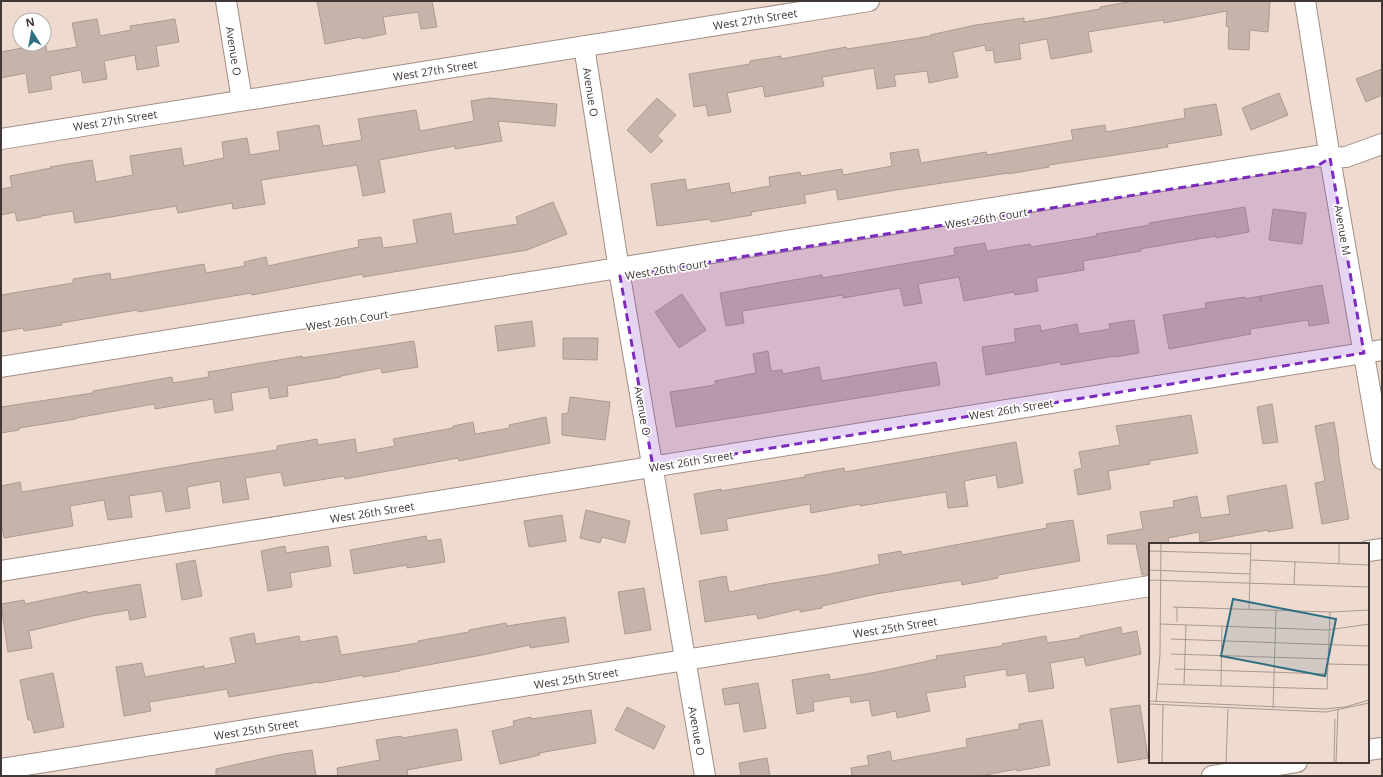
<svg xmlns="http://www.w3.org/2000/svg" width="1383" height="777" viewBox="0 0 1383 777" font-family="'Open Sans',sans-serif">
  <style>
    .building { fill: #c6b3a9; stroke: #ad9a90 }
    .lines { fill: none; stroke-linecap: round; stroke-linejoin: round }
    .minor-casing { stroke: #a18e85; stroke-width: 22 }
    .minor { stroke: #fff; stroke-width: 20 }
    .marked { fill: #7b2cbf; fill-opacity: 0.2; stroke: #7b2cbf; stroke-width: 3; stroke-dasharray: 8 5; stroke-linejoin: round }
    .labels { text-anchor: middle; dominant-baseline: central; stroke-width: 3.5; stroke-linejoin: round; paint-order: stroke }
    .street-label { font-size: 11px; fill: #403834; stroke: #fff }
    .inset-road { fill: none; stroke: #a89991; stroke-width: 1 }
    .view { fill: #2f6f83; fill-opacity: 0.15; stroke: #2f6f83; stroke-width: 2 }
    .inset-edge { fill: none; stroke: #403834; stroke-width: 2 }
  </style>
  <rect width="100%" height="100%" fill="#eedacf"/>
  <!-- building -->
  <path class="building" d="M317 1H432L437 27 421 29 418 12 383 17 386 34 362 39 361 37 325 44Z
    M1134 1H1270L1268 32 1250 30 1249 50 1228 49 1229 27 1226 26 1227 11 1164 23 1163 20 1088 32 1092 52 1051 59 1047 39 1019 44 1021 59 995 63 993 50 986 51 985 45 953 52 958 77 929 83 927 71 894 75 896 86 877 89 874 68 822 77 824 86 765 97 763 86 727 93 731 112 708 116 706 105 694 107 689 74 750 64V61L781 56V59L846 47 847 49 931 36 930 35 976 25 1024 18V22L1100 9V7Z
    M97 19 100 36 131 30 130 26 175 19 179 42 156 46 159 66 137 70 135 55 104 61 107 79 83 83 81 70 50 76 52 89 29 93 26 73 1 78V52L22 48V46L44 44V42H45L47 52 77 47 72 23Z
    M1382 69V95L1366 102 1356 79Z
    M1279 93 1288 115 1251 130 1242 108Z
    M489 98 557 104 555 126 498 121 502 141 455 149V146L379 160 385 192 363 196 357 165 261 180 265 204 233 209 232 203 178 213 176 206 75 223 73 211 41 216V217L17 221 15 212 1 215V189L12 187 10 176 51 168 50 167 92 160 96 182 133 175 130 156 181 148 184 166 224 158 222 142 247 138 250 155 280 150 277 132 319 125 323 146 362 140 358 119 416 110 420 131 474 121 471 101Z
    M657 98 676 115 657 136 663 141 651 153 627 130Z
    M1216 104 1222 135 1167 144 1168 147 1049 165V167L1008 174V173L896 190 838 200 836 189 804 195 806 203 751 212 752 215 711 222 710 219 657 226 651 184 685 179 687 190 729 183 731 193 770 186 769 177 800 172 801 176 842 169 843 175 892 166 890 153 918 149 921 163 986 152 987 155 1073 140 1071 130 1105 125 1106 132 1185 118 1184 109Z
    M553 202 567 234 527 250 363 277V274L252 295 251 293 138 312 137 310 61 323 62 325 24 331 23 328 1 332V295L73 283V279L110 273 111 280 204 264 206 273 245 266 244 262 266 257 268 266 300 259 359 247 358 240 381 237 383 248 417 243 413 220 451 213 454 234 518 224 516 217Z
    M1245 207 1249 232 1216 238V236L1140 249 1141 251 1083 261 1084 270 1036 278 1038 291 1015 295 1014 292 964 301 959 277 918 284 922 303 904 306 900 288 843 298V295L742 311 744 323 726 326 720 293 822 275V278L955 255 954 248 985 243 987 251 1030 244 1031 247 1097 236 1096 234 1150 225 1149 223Z
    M1273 209 1306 213 1302 244 1269 240Z
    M1322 285 1329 323 1309 326 1308 320 1250 329 1251 334 1169 349 1163 315 1206 308 1205 303 1245 297V299L1260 296 1261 302V296Z
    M682 294 706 330 679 348 655 312Z
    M1134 320 1139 353 1115 357V356L1061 365 1060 362 986 375 982 347 1016 342 1014 329 1040 325 1041 331 1077 324 1079 334 1110 329 1109 324Z
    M532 321 535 346 498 351 495 326Z
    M563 338H598L597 360 563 359Z
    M414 341 418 367 382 373 381 368 341 376V377L287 386 288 396 270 399 268 387 231 393 233 410 215 413 213 399 155 409 154 404 76 418V419L19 428V430L1 433V407L93 393V391L172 377 173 383 209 377 208 372 302 356V358Z
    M768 351 771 371 782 370 783 374 819 367 822 381 936 362 940 385 676 427 670 392 715 385V381L756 373 753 354Z
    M570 397 610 402 605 440 562 435V414L568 413Z
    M1272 404 1278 442 1263 444 1257 407Z
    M1191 415 1198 453 1149 461 1150 464 1108 471 1111 489 1078 495 1074 470 1082 468 1079 452 1120 445 1116 426Z
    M546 417 550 443 459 461 458 458 345 479 344 476 284 486 281 472 245 478 249 499 223 503 220 481 187 487 190 508 166 512 162 491 129 496 132 517 108 520 104 500 70 506 73 526 4 538 1 520V486L20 482 22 492 217 459 277 450V446L317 439 318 445 355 439 357 453 395 446 393 439 453 428V426L473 422 475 434 510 428 509 425Z
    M1334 422 1339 451 1338 452 1349 519 1322 524 1315 483 1325 481 1315 426Z
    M1016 442 1023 483 998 488 996 475 964 481 968 506 948 508 946 492 860 506V504L811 513 810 504 726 519 728 530 701 534 694 494 721 489V491L805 477V475L844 468 845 472Z
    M1286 485 1293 528 1268 532V530L1200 542 1199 532 1168 538 1169 544H1150V575H1142L1136 544H1108L1107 535 1143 529 1140 512 1174 507 1173 501 1197 496 1201 518 1230 514 1227 496Z
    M586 510 630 521 625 543 602 537 600 543 580 538Z
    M562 515 566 541 529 547 524 521Z
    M1073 520 1080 561 998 575V578L962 585 961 580 876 594 822 606V608L800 612V609L758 619 756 614 705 622 699 581 726 576 729 592 768 584 830 574 880 564 878 555 901 551 902 555 955 545 1047 528 1046 524Z
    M426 536 427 541 441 539 445 562 407 568V565L354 574 350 550Z
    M285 546 286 553 328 546 331 566 290 573 292 587 268 591 261 551Z
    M195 560 202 596 182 600 176 564Z
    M140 584 146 617 130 620 128 610 92 616 29 631 32 648 8 652 1 604 24 600 25 604 87 591V593Z
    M644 588 651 630 625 634 618 592Z
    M565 617 569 642 530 648V645L477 656 400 670V671L363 677V675L319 683V682L229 697 227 689 149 702 151 711 124 716 116 667 142 663 145 677 204 666V669L236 663 230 638 254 633 256 644 299 636 300 642 337 636 341 655 418 643V641L469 632V630L506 623 507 626Z
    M1121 627 1122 634 1137 631 1141 654 1086 666 1084 657 1050 663 1054 688 1029 692 1026 673 1007 676 1006 669 964 676 966 687 926 693 930 711 897 718 896 711 872 716 869 700 851 703 850 696 813 702 814 711 797 714 792 680 829 674 830 680 877 672 937 659 936 656 1002 646V644L1046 636 1047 643 1080 638V636Z
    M53 673 64 727 34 733 31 720H28L20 680Z
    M758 683 766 728 744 732 739 703 725 705 722 689Z
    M1140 705 1148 758 1118 763 1110 709Z
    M627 707 665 726 654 749 615 730Z
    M591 710 596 743 539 753 540 755 500 764 492 731 514 726 513 721 531 717V719Z
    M1042 720 1050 765 1017 771V769L980 776H852L851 768 869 765 867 756 890 751 892 761 967 747 966 739 1019 729V724Z
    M457 729 462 760 407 770 408 776H338L337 768 380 760 376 740 401 736 402 738Z
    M312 750 316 776H216V769L283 754Z
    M767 758 770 776H741L739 763Z"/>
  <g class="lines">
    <!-- minor casing -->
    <g class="minor-casing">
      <path id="minor" d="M226 1 242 100
        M1305 1 1330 158 1382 459
        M584 46 620 276 705 776
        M1 139 869 1
        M1 367 1292 160 1316 156 1330 158 1346 157 1382 144
        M1368 551 1382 549
        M1 571 1382 350
        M1368 750 1382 748
        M1 769 1150 586
        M1212 776 1297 762"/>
    </g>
    <!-- minor -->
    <use href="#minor" class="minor"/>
  </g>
  <!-- marked area -->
  <path class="marked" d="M1330 158 1364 353 653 467 620 276 1299 169 1317 166Z"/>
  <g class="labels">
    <!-- street labels -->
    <g class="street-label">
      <text transform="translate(755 19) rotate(-9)">West 27th Street</text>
      <text transform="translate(234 51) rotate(81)">Avenue O</text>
      <text transform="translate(435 70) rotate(-9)">West 27th Street</text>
      <text transform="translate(591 92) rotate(81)">Avenue O</text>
      <text transform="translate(115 120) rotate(-9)">West 27th Street</text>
      <text transform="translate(986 218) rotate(-9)">West 26th Court</text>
      <text transform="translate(1343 230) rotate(80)">Avenue M</text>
      <text transform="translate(666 269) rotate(-9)">West 26th Court</text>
      <text transform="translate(347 320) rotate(-9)">West 26th Court</text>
      <text transform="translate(1011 409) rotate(-9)">West 26th Street</text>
      <text transform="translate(643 411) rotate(80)">Avenue O</text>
      <text transform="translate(691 461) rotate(-9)">West 26th Street</text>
      <text transform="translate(372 512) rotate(-9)">West 26th Street</text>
      <text transform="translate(895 627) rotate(-9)">West 25th Street</text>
      <text transform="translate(576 678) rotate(-9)">West 25th Street</text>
      <text transform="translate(256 729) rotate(-9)">West 25th Street</text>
      <text transform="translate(697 731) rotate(80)">Avenue O</text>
    </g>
  </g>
  <!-- overview -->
  <g transform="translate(1149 543)">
    <rect width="220" height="220" fill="#eedacf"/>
    <path class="inset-road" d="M0 8 102 11M102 17 220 22M190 20V1M0 27 101 31M0 37 220 44M145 42 146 19M24 64 182 69 220 67M100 66 102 1M28 79V64M11 81 179 87 220 81M22 96 220 103M22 111 180 116M180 121 220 122M26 126 179 131M8 141 178 146 181 69M35 142 37 82M72 143 73 83M0 158 175 166 196 164 220 157M7 159 11 111 12 1M0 161 177 169 220 160M124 165 127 67M13 219 14 162M77 219 79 166M185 219 186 176M187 219 189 166"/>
    <path class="view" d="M84 56 187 76 176 133 72 113Z"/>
    <rect width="220" height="220" class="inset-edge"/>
  </g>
  <!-- border -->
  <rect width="1383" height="777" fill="none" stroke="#403834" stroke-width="4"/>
  <!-- north arrow -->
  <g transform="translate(32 32) rotate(349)"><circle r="19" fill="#ffffff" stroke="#b3afae"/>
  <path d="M0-3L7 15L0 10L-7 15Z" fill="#2f6f83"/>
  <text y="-6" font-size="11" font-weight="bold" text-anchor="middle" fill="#403834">N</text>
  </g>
</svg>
